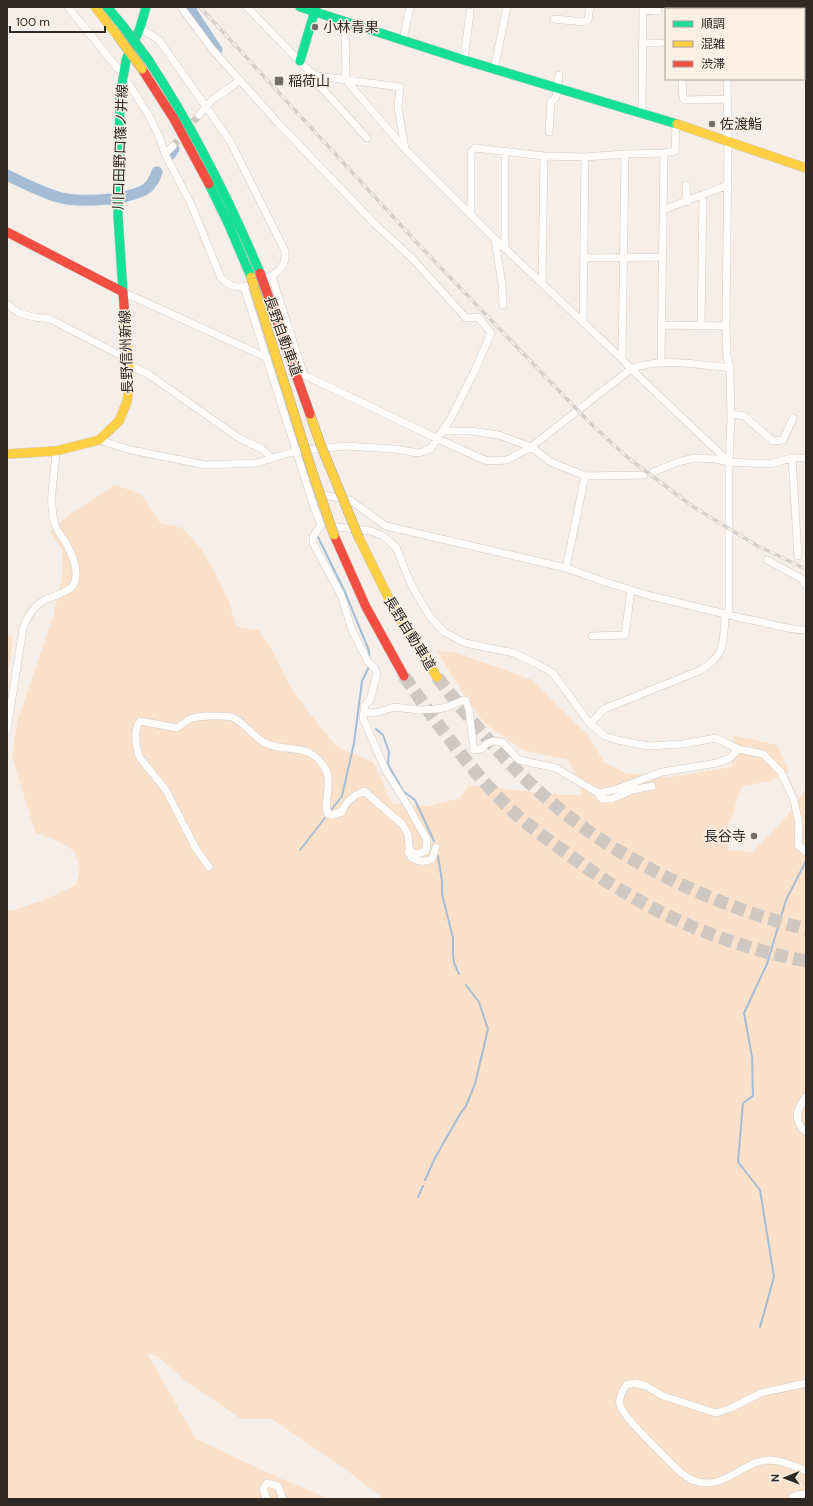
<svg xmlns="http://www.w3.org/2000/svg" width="813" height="1506" viewBox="0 0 813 1506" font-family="'DM Sans','Noto Sans JP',sans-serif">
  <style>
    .green { fill: #fbe1c9 }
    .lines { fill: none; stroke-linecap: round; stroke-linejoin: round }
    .stream { stroke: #a4bdd5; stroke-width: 2 }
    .river { stroke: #a4bdd5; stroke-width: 11 }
    .street-tunnel { stroke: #cec7c2; stroke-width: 7; stroke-dasharray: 7 3.5; stroke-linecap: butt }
    .highway-tunnel { stroke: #cec7c2; stroke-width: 13; stroke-dasharray: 13 6; stroke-linecap: butt }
    .street-casing { stroke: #d0cac5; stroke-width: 8 }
    .fast-casing { stroke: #d0cac5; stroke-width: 10 }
    .slow-casing { stroke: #d0cac5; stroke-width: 10 }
    .jam-casing { stroke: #d0cac5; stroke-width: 10 }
    .street { stroke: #fefdfc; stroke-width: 7 }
    .fast { stroke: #16e098; stroke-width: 9 }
    .slow { stroke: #ffcf43; stroke-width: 9 }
    .jam { stroke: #f24e42; stroke-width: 9 }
    .rail-casing { stroke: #d3d0cf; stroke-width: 3.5 }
    .rail { stroke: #fcefe3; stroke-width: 2; stroke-dasharray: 6; stroke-linecap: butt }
    .fast-bridge-casing { stroke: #a1a8ad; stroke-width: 10; stroke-linecap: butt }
    .slow-bridge-casing { stroke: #a1a8ad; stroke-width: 10; stroke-linecap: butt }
    .jam-bridge-casing { stroke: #a1a8ad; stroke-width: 10; stroke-linecap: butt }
    .fast-bridge { stroke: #16e098; stroke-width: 9 }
    .slow-bridge { stroke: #ffcf43; stroke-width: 9 }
    .jam-bridge { stroke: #f24e42; stroke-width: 9 }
    .poi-dot { fill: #746e6a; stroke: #fcefe3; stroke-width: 1.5 }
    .labels { text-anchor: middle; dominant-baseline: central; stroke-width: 3; stroke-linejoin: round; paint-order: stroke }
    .poi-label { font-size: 14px; fill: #2e2925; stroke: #fcefe3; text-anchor: start }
    .street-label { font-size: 14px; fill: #2e2925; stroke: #fcefe3 }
  </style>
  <rect width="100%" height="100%" fill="#f6efe9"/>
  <!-- green -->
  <path class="green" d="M115 485 141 494 160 523 182 528 199 546 214 570 229 601 236 626 258 630 269 644 293 692 336 746 374 763 392 804 430 806 460 798 469 785 563 795H582L569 760 523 750 484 723 462 691 437 651 454 652 533 680 557 706 587 734 604 762 625 773 670 777 732 767 733 735 777 745 789 772 771 781 742 786 727 830 729 850 752 852 786 817 806 788V1499H384L348 1471 272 1419H241L184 1380 159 1357 147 1353 196 1439 284 1480 331 1499H7V909L11 911 46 899 76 885 80 869 74 851 55 840 35 832 12 756 17 722 53 617 63 572 62 550 50 532 70 514Z
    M7 635 12 636V650L7 676Z"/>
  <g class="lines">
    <!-- stream -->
    <path class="stream" d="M318 537 345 592 369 651V655
      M376 729 383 735 389 752 388 764 403 791 415 800 434 841
      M332 809 342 796 354 743 362 681 369 667
      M300 850 325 818
      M438 856 442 881V894L453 938V954L454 963 459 974
      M425 1180 435 1158 460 1114 466 1106 475 1084 488 1029 479 1002 466 985
      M418 1197 423 1186
      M760 1327 774 1277 760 1190 738 1162 743 1103 753 1096 752 1057 744 1013 767 964 786 900 806 861"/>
    <!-- river -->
    <path class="river" d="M192 7 190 9 217 50
      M170 155 174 149
      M7 175C23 183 41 192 58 197 75 202 94 200 111 199
      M124 197C141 192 151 191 157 172"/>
    <!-- street-tunnel -->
    <path class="street-tunnel" d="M173 146 199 115"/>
    <!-- highway-tunnel -->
    <path class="highway-tunnel" d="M404 676C433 718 463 760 498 797 519 819 544 837 568 854 587 868 606 882 626 893 678 925 746 950 806 961
      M437 677C471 721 508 766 551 802 621 862 717 907 806 929"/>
    <!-- street casing -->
    <g class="street-casing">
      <path id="street" d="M68 7 123 75 148 114 159 136 165 154 191 204 221 278C228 285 237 289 246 286
        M247 7 309 71 318 76 400 87 398 107 405 149
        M682 9V7
        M727 9V7
        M643 10 658 11
        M554 19 584 22 588 20 590 7
        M345 22 346 80 405 149 495 239 622 359 631 369 729 462
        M140 28 159 40 230 141 285 251C287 269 275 275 260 281
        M403 40 410 7
        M643 43H661
        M464 60 470 12
        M494 69 507 7
        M318 76V84L367 138
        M682 79 683 98 685 100 726 99
        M727 79 728 143 726 326 727 357 730 368 731 420 729 462V614
        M199 115 212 100 227 90 240 80
        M642 115 643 7
        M549 132 551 102 556 97 559 75
        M165 154 173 146
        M686 185 687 202
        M663 210 728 185
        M471 215V152L475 148 544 156 585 157 625 154 664 153 675 151 676 124
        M495 239 502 284 503 305
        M505 248V152
        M584 258 663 257
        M272 277 304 375
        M542 283 544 156
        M123 292 268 358
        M7 304 19 313 34 317 50 319 116 353 124 358 129 365 148 374 239 438 262 449 272 458
        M583 322 585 157
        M662 325 726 326
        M701 325 703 196
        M622 359 625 154
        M661 362 664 153
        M294 370 438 439 487 461 507 460 531 447 631 369C662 357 697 365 730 368
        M731 414 744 416 773 441 783 440 793 418
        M443 431H471L499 435 531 447 551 462 585 476 644 475
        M99 440 131 450 206 465 256 463 297 451 345 446 395 449 418 453 425 451 431 448 451 418 475 370 491 333 478 317 466 318 413 259 376 225 278 123 212 49 181 7
        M792 458 798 556
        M653 472 678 462 694 458 715 459 729 462 770 464 792 458H806
        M319 494 350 500 386 526 566 568 605 582 651 596 746 619C767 622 785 630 806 630
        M329 526 371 531 383 536 396 547 410 582 417 595 431 618 444 632 465 643 514 653 537 664 553 673 590 724 605 736 617 740 648 746 683 744 716 738 738 749 763 754 781 772 794 800 799 824 798 845 806 852
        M767 560 802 579 806 586
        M566 568 585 476
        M592 636 625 635 631 590
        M364 712 372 713 379 712 394 707 419 710 438 709 447 707 464 700 466 701 469 710 474 750 481 749 486 744 493 741 502 742 519 760 556 768 598 793 614 790 662 772 717 763 730 758 738 749
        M590 724 604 709 701 670C726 654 723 643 725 617L729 614
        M7 730 23 628C27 617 33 607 43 601 51 596 70 593 74 584 80 571 72 554 66 543 63 537 58 533 56 527 47 503 55 475 56 451
        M598 793 602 799H612L632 790 652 786
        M410 849 408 851C411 862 423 863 432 859L436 847
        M209 867 196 849 166 790 140 758C136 749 133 730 140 721L177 728C182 725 186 720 192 718 198 716 226 715 232 717 241 720 254 737 265 743 286 753 307 742 323 765 334 779 324 797 327 813L331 815 342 812C346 801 353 796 364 791L402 824 408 834 409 847 411 852 418 854 426 851 427 840 408 806 386 771 363 718 365 705 370 700 377 674 375 668 368 662 352 630 341 595 313 543V537L321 525 314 507 244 287
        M806 1097C796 1110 793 1120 806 1132
        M806 1383 761 1393 731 1408 716 1413 663 1396 646 1386 635 1383 626 1385C614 1404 620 1408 633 1424 643 1435 654 1446 665 1457 673 1465 681 1475 692 1480 723 1493 741 1461 769 1460 781 1460 795 1466 806 1471
        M267 1499 263 1489 267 1483 278 1486 283 1499
        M791 1499 796 1495 806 1494"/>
    </g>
    <!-- fast casing -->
    <g class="fast-casing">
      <path id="fast" d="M107 7 122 25
        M300 7 464 60 677 124
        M149 61C193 128 229 199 260 273
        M300 61 316 7
        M209 184 228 223 251 277
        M123 292 118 216 120 97 126 60 140 28 146 7"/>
    </g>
    <!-- slow casing -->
    <g class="slow-casing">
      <path id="slow" d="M95 7 117 35
        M677 124 806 168
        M7 454 56 451 99 440 119 421 127 402 129 385V365L125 318
        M359 538 394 609 437 677"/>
    </g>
    <!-- jam casing -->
    <g class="jam-casing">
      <path id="jam" d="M142 69 174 119 209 184
        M7 232 123 292 125 318
        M334 535 366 607 404 676"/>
    </g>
    <!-- street -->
    <use href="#street" class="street"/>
    <!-- fast -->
    <use href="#fast" class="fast"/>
    <!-- slow -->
    <use href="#slow" class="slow"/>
    <!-- jam -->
    <use href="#jam" class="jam"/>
    <!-- rail casing -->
    <g class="rail-casing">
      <path id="rail" d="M200 7 420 246 589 422 627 457 692 506 756 545 806 569"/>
    </g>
    <!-- rail -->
    <use href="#rail" class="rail"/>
    <!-- fast-bridge casing -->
    <g class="fast-bridge-casing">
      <path id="fast-bridge" d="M122 25 149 61"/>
    </g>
    <!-- slow-bridge casing -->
    <g class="slow-bridge-casing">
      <path id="slow-bridge" d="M117 35 142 69
        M251 277 312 471 334 535
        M310 414 320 443 359 538"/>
    </g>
    <!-- jam-bridge casing -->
    <g class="jam-bridge-casing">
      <path id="jam-bridge" d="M260 273 310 414"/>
    </g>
    <!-- fast-bridge -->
    <use href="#fast-bridge" class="fast-bridge"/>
    <!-- slow-bridge -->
    <use href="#slow-bridge" class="slow-bridge"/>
    <!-- jam-bridge -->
    <use href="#jam-bridge" class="jam-bridge"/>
  </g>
  <!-- markers -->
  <g class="poi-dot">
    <circle cx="315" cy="27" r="4"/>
    <rect x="274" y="76" width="10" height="10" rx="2"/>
    <circle cx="712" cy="124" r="4"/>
    <circle cx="754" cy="836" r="4"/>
  </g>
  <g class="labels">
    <!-- poi labels -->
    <g class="poi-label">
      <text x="323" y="27">小林青果</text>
      <text x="288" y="81">稲荷山</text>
      <text x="720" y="124">佐渡鮨</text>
      <text x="746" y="836" text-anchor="end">長谷寺</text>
    </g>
    <!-- street labels -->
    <g class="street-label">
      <text transform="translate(120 147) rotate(-88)">川口田野口篠ノ井線</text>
      <text transform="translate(283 336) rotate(70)">長野自動車道</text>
      <text transform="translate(126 352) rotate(-92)">長野信州新線</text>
      <text transform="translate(410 633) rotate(58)">長野自動車道</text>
    </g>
  </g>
  <!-- border -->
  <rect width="813" height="1506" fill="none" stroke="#2e2925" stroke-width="16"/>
  <!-- legend -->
  <rect x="665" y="8" width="140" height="72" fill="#fcefe3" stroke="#aaa097"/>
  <rect x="673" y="21" width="20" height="6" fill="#16e098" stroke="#aaa097"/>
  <text x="701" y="28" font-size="12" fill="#2e2925">順調</text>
  <rect x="673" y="41" width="20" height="6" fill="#ffcf43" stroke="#aaa097"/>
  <text x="701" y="48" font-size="12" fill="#2e2925">混雑</text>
  <rect x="673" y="61" width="20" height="6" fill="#f24e42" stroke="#aaa097"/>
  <text x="701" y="68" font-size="12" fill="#2e2925">渋滞</text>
  <!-- north arrow -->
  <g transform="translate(785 1478) rotate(269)" stroke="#fcefe3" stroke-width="3" paint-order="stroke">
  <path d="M0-3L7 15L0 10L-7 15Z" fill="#2e2925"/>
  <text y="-6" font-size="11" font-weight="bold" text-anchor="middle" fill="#2e2925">N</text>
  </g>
  <!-- scale -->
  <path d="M10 26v6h95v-6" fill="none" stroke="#2e2925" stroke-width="2"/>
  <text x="16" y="26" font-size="12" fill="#2e2925" stroke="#fcefe3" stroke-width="3" paint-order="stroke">100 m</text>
</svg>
